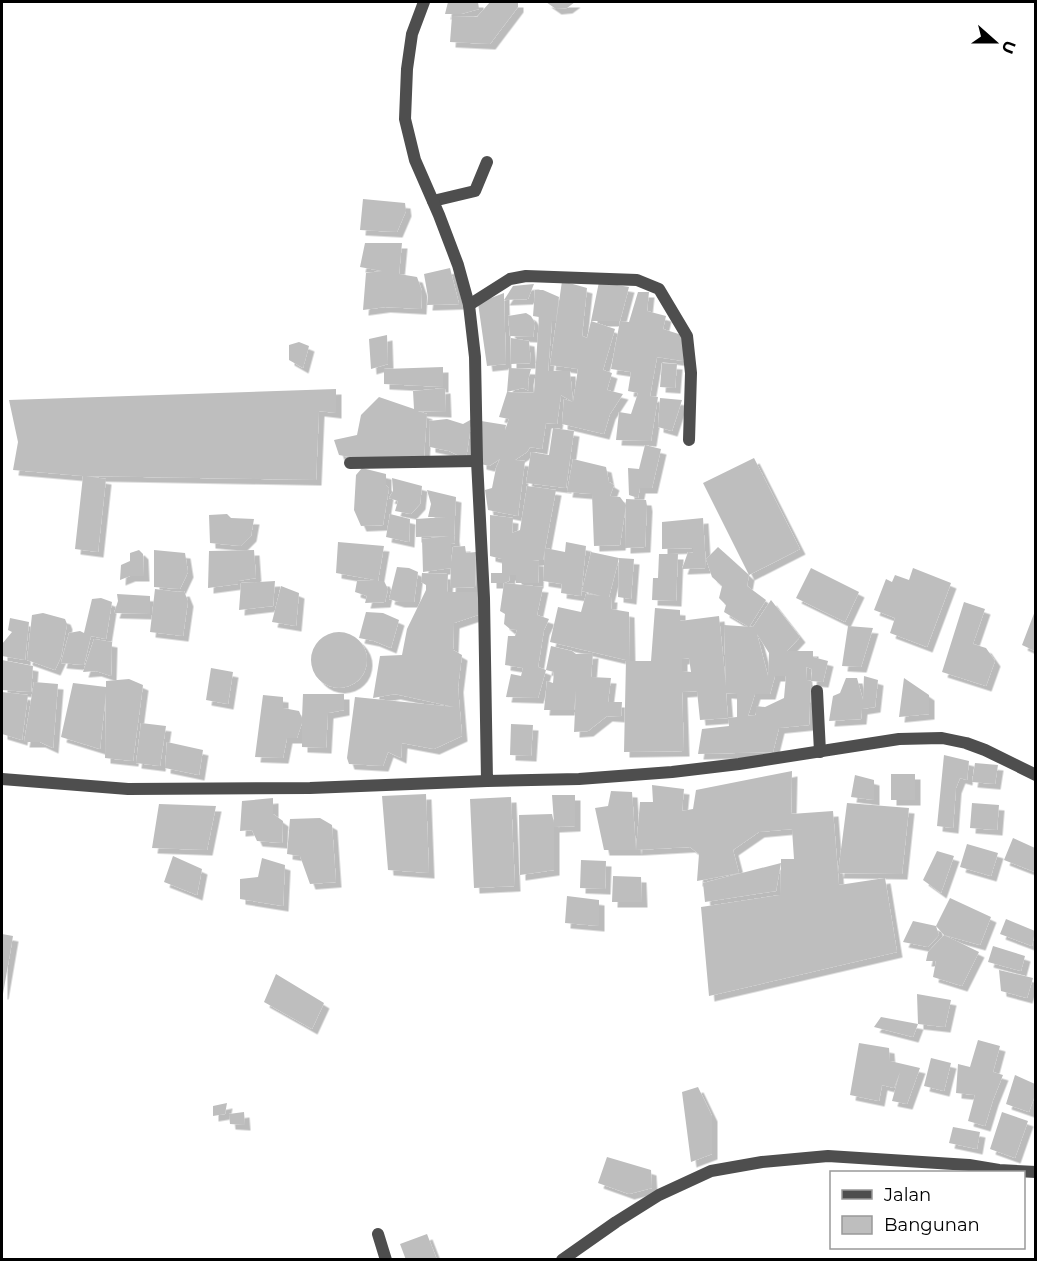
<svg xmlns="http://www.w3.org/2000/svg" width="1037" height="1261" viewBox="0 0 1037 1261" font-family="Montserrat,sans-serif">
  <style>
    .building { fill: #bebebe; fill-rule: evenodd; filter: url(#shadow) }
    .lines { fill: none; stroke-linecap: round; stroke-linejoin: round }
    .minor { stroke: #4e4e4e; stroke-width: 12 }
    .tertiary { stroke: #4e4e4e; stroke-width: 12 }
  </style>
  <defs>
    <filter id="shadow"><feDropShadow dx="5.5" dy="5.5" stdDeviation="0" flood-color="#0004"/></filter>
  </defs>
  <rect width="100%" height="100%" fill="#fff"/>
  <!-- building -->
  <path class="building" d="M448 2H478L479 9 461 14H445Z
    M490 2H518V7L490 44 450 42 452 16 477 17Z
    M546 2H575L567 8 556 9Z
    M363 199 405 203 406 211 397 232 360 230Z
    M365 243H402L399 274 417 277 422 291 421 309 385 307 363 310 366 273 382 271 360 267Z
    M450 268 459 304 427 305 428 297 424 274Z
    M562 281 587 288 582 336 587 338 591 321 615 329 603 370 612 373 607 390 623 394 610 414 604 434 562 424 564 399 573 402 578 369 550 365Z
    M599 282 629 287 620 321H591Z
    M534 284 528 299 504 300 506 364 487 366 478 303 504 293V300L513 286Z
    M535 290H543L559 297 556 321H552L548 371H570L573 402 561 395 557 424 546 423 542 449 530 447 527 452 515 460 525 461 518 516 488 510 485 490 492 488 496 468 500 459 489 466 481 464V421L506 425 505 430 509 419 499 417 507 392 534 393 539 317 533 316Z
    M638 292H649L647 311 666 316 663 329 685 336 683 361 657 357 650 396 658 397 651 441 616 440 619 412 631 414 638 393 628 391 631 372 611 369 620 321 629 322Z
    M526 313 531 316 535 323 533 337 510 336 508 316Z
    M387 335 388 364 371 369 369 339Z
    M511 338 529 341 531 363 511 364Z
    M299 342 309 346 303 368 289 360V345Z
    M662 363 677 364 675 388 660 387Z
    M443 367V387L384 384V369Z
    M509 368 531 369 528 380 529 391 523 388 507 392Z
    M445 388 446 412 418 411 427 414 424 457 366 460 339 455 334 440 357 435 361 415 379 397 414 409 413 391Z
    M336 389V413L319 411 316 480 86 476 106 479 98 552 75 549 83 476 13 470 18 442 9 400Z
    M660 398 682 400 672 431 658 427Z
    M447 419 463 424 472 419 466 459 449 451 430 447 429 421Z
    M553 428 574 431 566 488 526 483 531 452 549 455Z
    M645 445 661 449 652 488H640L638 498 629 495 628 468 639 469Z
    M754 458 800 549 749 575 747 586 766 600 749 627 724 612 726 605 719 598 722 586 712 577 706 559 718 547 749 575 703 483Z
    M573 459 606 467 609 482 614 485 610 496 620 497 626 505V499L646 500 647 506 645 547 625 548 626 505 620 545 594 546 592 494 567 492Z
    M362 468 386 474V485L389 488 383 525 361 526 354 510 356 475Z
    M392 478 422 486 420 504 411 514 395 511 398 501 389 498 393 491Z
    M527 486 556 490 543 560H532L539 561 538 583H516V575H510L509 581 504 583H491V573H502V559L490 556V515L513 518 512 533 520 530Z
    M427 490 456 497 454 536 455 543 451 544V562L453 547 465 546 466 553 476 552 475 587 450 588 451 568 423 572 422 539 449 536 416 537V519L446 517H428L431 504Z
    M227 514 231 518 254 519 251 536 241 546 210 543 209 515Z
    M390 514 410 519 409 542 386 537Z
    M703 518 706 568 682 569 688 552 693 553V548L662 549V522Z
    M338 542 384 546 378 581H384L388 589 385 602 365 603 367 596 355 592 357 581 375 580 336 573Z
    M566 542 586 546 581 596 561 593 562 584 543 581 545 548 565 552Z
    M139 550 143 554 144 576H130L120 580 121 565 130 561V553Z
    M154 550 185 553 188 572 180 589 154 587Z
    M254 550 256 578 238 581V584L208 588 209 551Z
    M591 552 619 558 609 597H612L611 609 629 612 630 661H651L655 608 680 610V621L719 616 726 686 724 625 753 627 771 600 800 637 787 651H813V657L828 661 823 682 811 681 812 669 806 667 807 680 811 681 809 725 779 728 773 752 698 754 702 729 729 726 728 718 737 717V694L726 693 728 718 700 720 697 691 682 692 684 751 624 752 626 660 550 642 558 607 581 612 586 594 601 596 582 591ZM757 634 769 653 768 676ZM689 658 691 672 682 671V659ZM775 676H786L784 698 765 707 756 706V715L748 716 755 694H770Z
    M659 554H678L676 601 652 600 653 578H658Z
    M619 558 634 559 631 599 618 597Z
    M397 567 409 568 418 572 414 602H399L389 599Z
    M811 568 859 592 845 622 796 598Z
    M913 568 951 583 927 647 890 633 895 618 874 610 886 579 892 582 895 575 909 580Z
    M422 573 448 574 447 592H478V615L454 623 453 650 462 655 458 687 462 736 434 749 402 743 401 758 388 752 383 766 349 764 347 758 355 697 454 707 395 694 373 698 380 656 402 655 407 629 426 590V585L421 582Z
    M275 581 273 606 239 610 241 583Z
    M504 583 543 587 537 615 549 619 544 630 538 667 546 670 538 698 506 697 511 674 521 676 523 668 505 665 508 636H515L517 630 510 629 504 624 505 614 500 611Z
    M281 586 299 593 296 626 272 622Z
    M155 589 178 592 184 591 188 601 183 636 150 632Z
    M117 594 150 596V614L114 613 118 601Z
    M101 598 112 602 106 639 91 636 84 665 61 663 69 633 80 631 84 633 92 599Z
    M964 602 985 609 973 644 986 648 995 661 986 686 942 672Z
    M1035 611V651L1022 645Z
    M366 612 383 613 399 620 391 648 374 641 359 638Z
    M43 613 65 619 67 624 61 657 55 670 27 660 32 615Z
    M10 618 29 622 25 660 2 656V644L12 632 8 630Z
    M848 626 873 628 861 667 842 666Z
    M311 660a28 28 0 1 1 56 0a28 28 0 1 1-56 0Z
    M94 639 112 642 111 676 96 671 83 672Z
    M551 646 572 651 576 654 593 653 591 677 611 678 608 702H622L621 717 607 716 588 731 574 732 576 691 574 710H544L547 681 553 683 554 672 546 670Z
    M2 660 33 666 31 692 2 690Z
    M211 668 233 672 228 704 206 700Z
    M864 676 878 680 875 707 862 709 861 719 829 721 833 696 840 693 846 678H857L863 700Z
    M904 678 929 695V714L899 717Z
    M129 679 143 685 133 761 105 758 106 693 100 749 61 737 73 683 106 687V681Z
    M34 682 58 684 53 748 40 742H24Z
    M2 692 28 695 22 740 2 734Z
    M303 694H344V710L328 713 326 748 302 747V723L297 738H287L283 758 255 757 263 695 283 697V708L299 711 302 718Z
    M141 723 166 726 160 766 136 763Z
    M511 724 533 725 531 756 510 755Z
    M167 742 203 750 199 775 165 768Z
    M944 755 969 761 967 780 960 778 956 788 953 828 937 826Z
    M975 763 998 765 995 784 972 782Z
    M792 771 791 814 833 811 838 873 847 803 909 808 902 874 838 873 839 885 885 878 897 952 709 996 701 907 780 895 781 863 776 891 705 902 703 883 781 863V859H794L792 829 759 832 733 850 739 873 697 881 699 854 690 847 636 850H604L595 808 608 806 611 791 632 792 636 850 640 802H653L652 785 684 789 682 811 693 809 696 790Z
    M891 774H915V800H891Z
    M855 775 874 780V800L851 797Z
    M426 794 429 873 388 870 382 796Z
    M552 795H575V826L554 827V870L520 875 519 815 552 814 554 823Z
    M511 797 515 886 474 888 470 799Z
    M273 798V814L283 821 282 843 257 841 252 830 240 831 242 801Z
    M972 803 999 805 997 830 970 828Z
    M159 804 216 806 207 850 152 848Z
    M320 818 332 825 336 882 310 884 300 856 287 854 290 819Z
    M1013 838 1035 848V872L1004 860Z
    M967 844 998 853 991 876 960 867Z
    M937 851 954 856 941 893 923 880Z
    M173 856 202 869 197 895 164 882Z
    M262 858 285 865 283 906 240 899V879L258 877Z
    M581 860 606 861 605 889 580 888Z
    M613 876 641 877 642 902H612Z
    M567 896 599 900V926L565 923Z
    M950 898 991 917 980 945 944 935 936 926 939 935 928 947 903 942 913 921 936 926Z
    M1006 919 1035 931 1032 946 1000 934Z
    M2 934 13 936 3 994H2Z
    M944 935 979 952 962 986 933 977 936 961H926L928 952Z
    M993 946 1025 956 1021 971 988 962Z
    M999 970 1033 978 1027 998 1001 991Z
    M276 974 324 1003 312 1029 264 1002Z
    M917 994 951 1000 945 1027 918 1024Z
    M881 1017 918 1024 913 1037 874 1027Z
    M978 1040 1000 1046 993 1072 1003 1075 993 1100 985 1126 968 1121 975 1095 956 1093 958 1064 970 1067Z
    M859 1043 889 1048 890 1061 920 1068 907 1104 892 1101 900 1072 894 1088 882 1085 879 1101 850 1095Z
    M931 1058 951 1063 944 1091 924 1086Z
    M1015 1075 1035 1084V1095L1029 1112 1006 1104Z
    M698 1087 712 1116V1154L691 1162 682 1092Z
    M227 1103 225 1114 213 1116V1106Z
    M244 1112 245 1125 230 1124 229 1114Z
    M1002 1112 1028 1121 1015 1158 990 1149Z
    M953 1127 980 1132 977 1149 949 1143Z
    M607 1157 651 1170 652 1188 629 1194 598 1183Z
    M427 1234 437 1260H406L400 1244Z"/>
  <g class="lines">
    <!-- minor -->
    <path class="minor" d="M433 201 475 191 487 162
      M469 305 510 279 526 276 637 280 659 289 687 336 691 373 689 440
      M350 463 477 461
      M817 691 820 752
      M378 1234 386 1260
      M562 1260 616 1222 659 1195 711 1171 762 1162 828 1156 969 1165 999 1170 1036 1172"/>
    <!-- tertiary -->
    <path class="tertiary" d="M424 2 412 34 407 69 405 119 415 160 439 215 458 265 469 305 475 357 477 461 484 598 487 781
      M2 779 128 789 310 788 487 781 579 779 672 772 739 764 899 739 942 738 966 743 985 750 1036 775"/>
  </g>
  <!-- border -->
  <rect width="1037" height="1261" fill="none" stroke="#000000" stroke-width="6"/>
  <!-- legend -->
  <rect x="830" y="1171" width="195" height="78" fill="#ffffff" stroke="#999999" stroke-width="1.5"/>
  <rect x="842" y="1190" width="30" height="9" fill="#4e4e4e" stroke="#999999" stroke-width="1.5"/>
  <text x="884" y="1201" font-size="18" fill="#000000">Jalan</text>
  <rect x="842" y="1216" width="30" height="18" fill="#bebebe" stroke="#999999" stroke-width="1.5"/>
  <text x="884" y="1231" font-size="18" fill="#000000">Bangunan</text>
  <!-- north arrow -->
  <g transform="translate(995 42) rotate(111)" stroke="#ffffff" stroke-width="4.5" paint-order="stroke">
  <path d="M0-4.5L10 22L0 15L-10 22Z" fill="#000000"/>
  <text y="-9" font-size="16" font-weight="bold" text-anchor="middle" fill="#000000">U</text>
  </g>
</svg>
